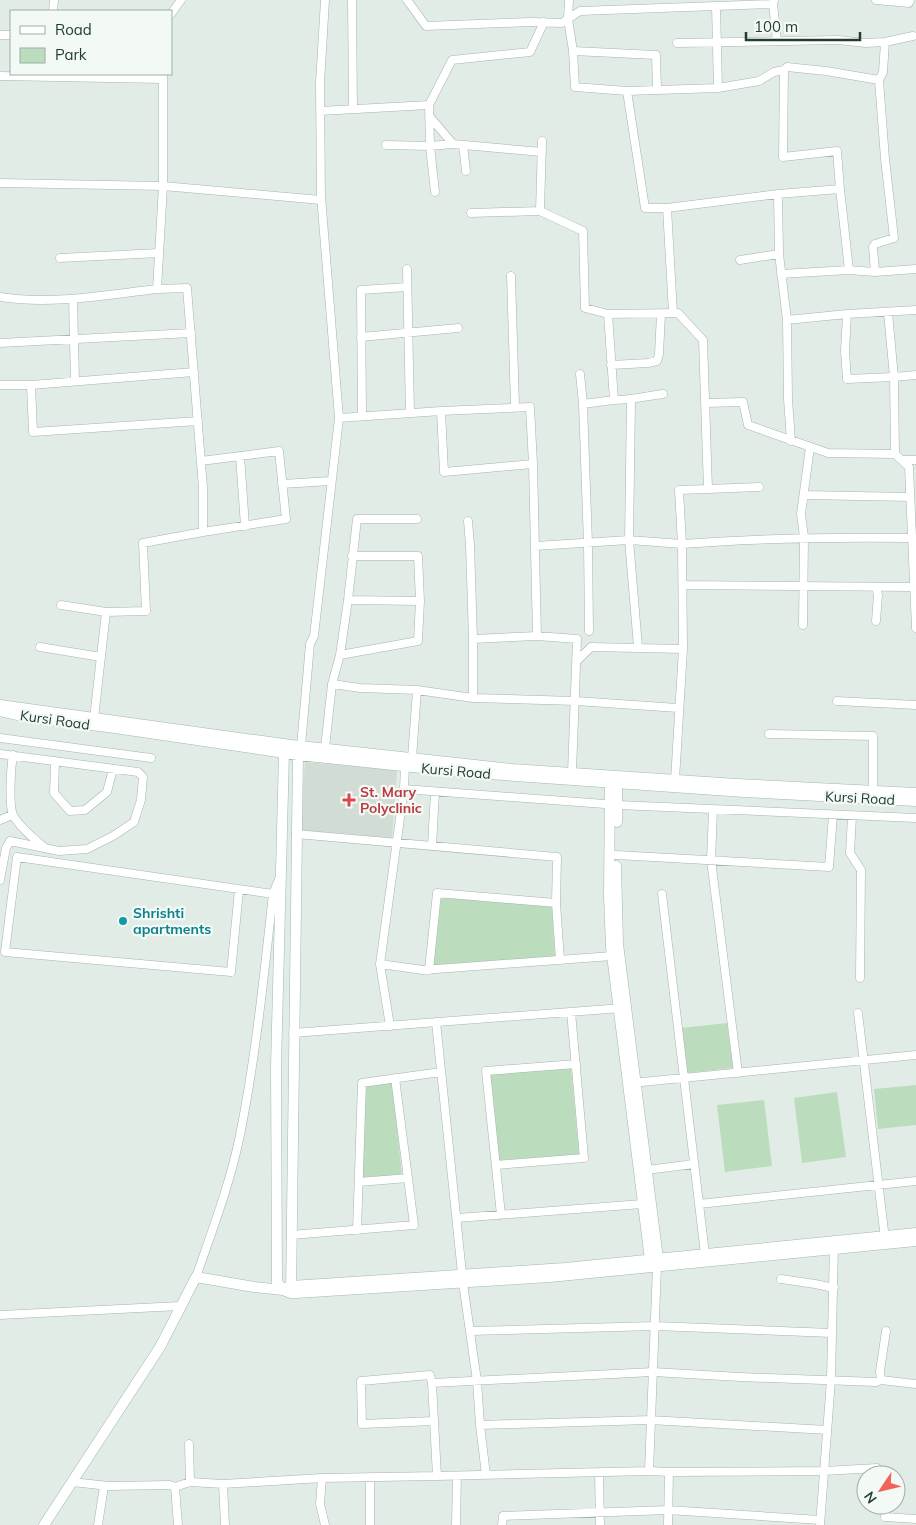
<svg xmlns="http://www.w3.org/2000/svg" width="916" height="1525" viewBox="0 0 916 1525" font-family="Mulish,sans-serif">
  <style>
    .built { fill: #d1dcd5 }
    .green { fill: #bbddbe }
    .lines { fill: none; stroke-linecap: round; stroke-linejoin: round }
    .street-casing { stroke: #a5b4ac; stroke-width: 9 }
    .secondary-casing { stroke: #a1b8ac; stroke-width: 11 }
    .street { stroke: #fff; stroke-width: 8 }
    .secondary { stroke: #fff; stroke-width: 10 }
    .health-dot { fill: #e0444e; stroke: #f3f9f5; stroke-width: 2 }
    .culture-dot { fill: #0f9aa8; stroke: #f3f9f5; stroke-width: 2 }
    .labels { text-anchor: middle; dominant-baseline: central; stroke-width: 4.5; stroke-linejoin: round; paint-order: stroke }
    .street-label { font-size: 14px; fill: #223e31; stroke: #f3f9f5 }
    .health-label { font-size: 14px; font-weight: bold; fill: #be3a42; stroke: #f3f9f5; text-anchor: start }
    .culture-label { font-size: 14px; font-weight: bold; fill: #0d838f; stroke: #f3f9f5; text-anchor: start }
  </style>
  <rect width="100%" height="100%" fill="#e2ece6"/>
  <!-- built -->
  <path class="built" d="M305 762 397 770 392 838 300 830Z"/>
  <!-- green -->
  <path class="green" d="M441 898 552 905 555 957 433 966Z
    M727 1023 733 1068 687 1073 681 1028Z
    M571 1067 579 1155 499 1160 490 1074Z
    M392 1082 402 1175 362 1177 365 1086Z
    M916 1085V1125L878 1129 874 1089Z
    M837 1092 846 1157 802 1163 794 1098Z
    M764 1100 772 1166 725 1172 717 1105Z"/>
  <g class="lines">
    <!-- street casing -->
    <g class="street-casing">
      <path id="street" d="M352 0 353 109
        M407 0 426 26 531 22 562 23 580 11 716 6
        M569 0 568 19 573 51
        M774 0 773 4 716 6 718 88 759 81 774 72 784 70
        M876 0 909 3 910 0
        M773 4 777 41
        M53 11 54 0
        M171 14 181 0
        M0 35H11
        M677 43 838 40 866 43 885 42 913 36
        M0 76 163 79
        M879 80 883 72 885 42
        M657 89 656 55 573 51 575 87 627 91 718 88
        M627 91 645 208H667L778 194
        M320 111 429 105
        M430 117 453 144
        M542 141 540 211 583 231 585 308 608 314
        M386 145 430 146 453 144 542 152
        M463 145 466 171
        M0 183 163 186V74
        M840 189 837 151 783 157 784 70 787 67 826 71 879 80 885 159 894 238 875 244 873 247 875 272
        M435 192 430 146 429 105 452 60 530 52 544 22
        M321 196 339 418 441 411
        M667 208 673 313
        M471 213 540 211
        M60 258 159 253
        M740 260 779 254
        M407 269 410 413
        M849 270 875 272 916 269
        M781 274 849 270 840 189 778 194 779 254 787 320 788 399 791 441
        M511 276 515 406
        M0 297C52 305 105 295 157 289
        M73 299 75 381
        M847 314 845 351 847 379 894 377 888 313
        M787 320 847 314 916 310
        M361 337 458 328
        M0 343 191 333
        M611 365 648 363 657 361 659 354 661 314
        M194 372 31 385 33 432 198 421
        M580 374 583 404
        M916 375 894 377 895 454 909 467 916 628
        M0 385H31
        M614 400C631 400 646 396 663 394
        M631 400 629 540 638 647
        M706 403 743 402 748 425 828 453 895 454
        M362 416 361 290 407 287
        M240 456 245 526
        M903 460H916
        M201 461 279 451 286 519 203 532
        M533 464 530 407 441 411 444 472 533 464 537 636
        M282 484 331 481
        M708 489 759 487
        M805 495 910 497
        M468 521 470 545 473 639
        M535 546 629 540 682 544 683 649 675 780
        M683 585 913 587
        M876 587 878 595 876 621
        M348 600 420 601
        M61 605 106 612
        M803 625 804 537 801 514 810 447
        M589 631 588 543 583 404 614 400 608 314 678 313 703 340 708 489 679 490 682 544C759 538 835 537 912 538
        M40 647 101 657
        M340 655 418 641 420 601 418 556H352
        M577 661 591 647 683 649
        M332 684 360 688 417 690
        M473 698 576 701 678 708
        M837 701 916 705
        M94 718 106 612 146 611 143 543 203 532V488L187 288 157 289 163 186 321 200 320 83 325 0
        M769 734 873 736V791
        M0 738 151 758
        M301 746 310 644 314 636 339 418
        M325 748 332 684 340 655 348 600 357 519H417
        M0 754 138 772 143 777 141 800 134 822 113 836 87 849 59 851 10 841 6 848 0 880
        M13 755C11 767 8 808 14 817 22 829 33 838 44 847
        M412 758 417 690 473 698V639L537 636 577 639 572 772
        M55 761 54 793 70 811 85 810 107 792 113 769
        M404 789 618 805 916 818
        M713 810 711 860 738 1073
        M852 816 850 853 861 870 860 978
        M0 820 12 815
        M296 834 557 857 556 903 560 960
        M432 846 435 792
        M616 855 829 867 833 815
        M239 890 231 972 5 952 17 857 273 894
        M662 894 705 1254
        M380 964 423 970 612 956
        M429 970 437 893 556 903
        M858 1013 885 1239
        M436 1022 463 1283 477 1381 480 1425 650 1420 827 1430
        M390 1026 380 964 404 789 405 766
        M293 1033 622 1008
        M632 1083 916 1055
        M496 1165 584 1158 571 1012
        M647 1170 694 1164
        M359 1182 408 1178
        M699 1204 916 1181
        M501 1215 486 1071 576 1064
        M457 1218 642 1204
        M357 1230 362 1083 441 1072
        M291 1235 414 1225 395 1078
        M657 1267 649 1471 669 1472 668 1525
        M196 1277C212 1231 230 1184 240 1135 256 1056 264 975 273 894L279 879
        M781 1279 815 1284 834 1288
        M0 1315 180 1306
        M470 1331 655 1326 832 1333
        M881 1380 880 1371 886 1331
        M432 1383 653 1372 740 1377 876 1382 881 1380 916 1384
        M434 1421 362 1424 361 1381 430 1375 432 1383 437 1476 649 1471
        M480 1425 486 1475
        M189 1444 190 1482
        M669 1472 824 1471 877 1468 884 1475
        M599 1473 600 1525
        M322 1478 320 1504 325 1525
        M72 1482 109 1486 170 1485 175 1487 190 1482 223 1484 322 1478 437 1476
        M223 1484 225 1525
        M175 1487 178 1525
        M886 1505 885 1517 916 1519
        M98 1525 104 1486
        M370 1525V1477
        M456 1525 457 1476
        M502 1525 503 1516 668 1510 820 1520
        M820 1525 831 1380 834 1245"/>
    </g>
    <!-- secondary casing -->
    <g class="secondary-casing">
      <path id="secondary" d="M0 705 291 745 512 769 737 784 916 793
        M0 711 31 718 108 727 298 755 460 772 744 792 916 801
        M610 778 609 896 611 947 650 1260 654 1264
        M617 822V779
        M616 866 618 944 658 1259 657 1264
        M286 1288 291 1286 565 1268 916 1233
        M283 1290 277 1282 276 1066 284 753 291 745 298 755 291 1293
        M44 1525 160 1347 196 1277 254 1287 283 1290 291 1293H296L550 1277 916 1241"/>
    </g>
    <!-- street -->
    <use href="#street" class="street"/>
    <!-- secondary -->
    <use href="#secondary" class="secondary"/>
  </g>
  <!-- markers -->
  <path class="health-dot" d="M346.5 792.5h5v5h5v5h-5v5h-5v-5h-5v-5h5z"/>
  <circle class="culture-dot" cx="123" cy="921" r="5"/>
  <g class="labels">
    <!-- street labels -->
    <g class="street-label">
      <text transform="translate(55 720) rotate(8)">Kursi Road</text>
      <text transform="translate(456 771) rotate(5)">Kursi Road</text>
      <text transform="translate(860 798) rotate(3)">Kursi Road</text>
    </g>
    <!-- health labels -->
    <g class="health-label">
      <text x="360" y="792">St. Mary<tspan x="360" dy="16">Polyclinic</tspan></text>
    </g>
    <!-- culture labels -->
    <g class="culture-label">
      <text x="133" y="913">Shrishti<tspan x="133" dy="16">apartments</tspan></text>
    </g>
  </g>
  <!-- legend -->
  <rect x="10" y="10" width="162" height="65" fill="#f3f9f5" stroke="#9faea7"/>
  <rect x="20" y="26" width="25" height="8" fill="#ffffff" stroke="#9faea7"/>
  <text x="55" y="35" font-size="15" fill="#223e31">Road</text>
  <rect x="20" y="48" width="25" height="15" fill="#bbddbe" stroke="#9faea7"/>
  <text x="55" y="60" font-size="15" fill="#223e31">Park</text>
  <!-- north arrow -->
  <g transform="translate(881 1490) rotate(235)"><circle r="24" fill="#f3f9f5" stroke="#9faea7"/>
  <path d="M0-4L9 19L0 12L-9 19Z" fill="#f1645c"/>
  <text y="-8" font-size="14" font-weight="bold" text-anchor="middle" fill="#223e31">N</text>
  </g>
  <!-- scale -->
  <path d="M746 32v8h114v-8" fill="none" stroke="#223e31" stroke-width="2.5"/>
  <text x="754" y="32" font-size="15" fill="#223e31" stroke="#f3f9f5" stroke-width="4" paint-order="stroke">100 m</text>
</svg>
